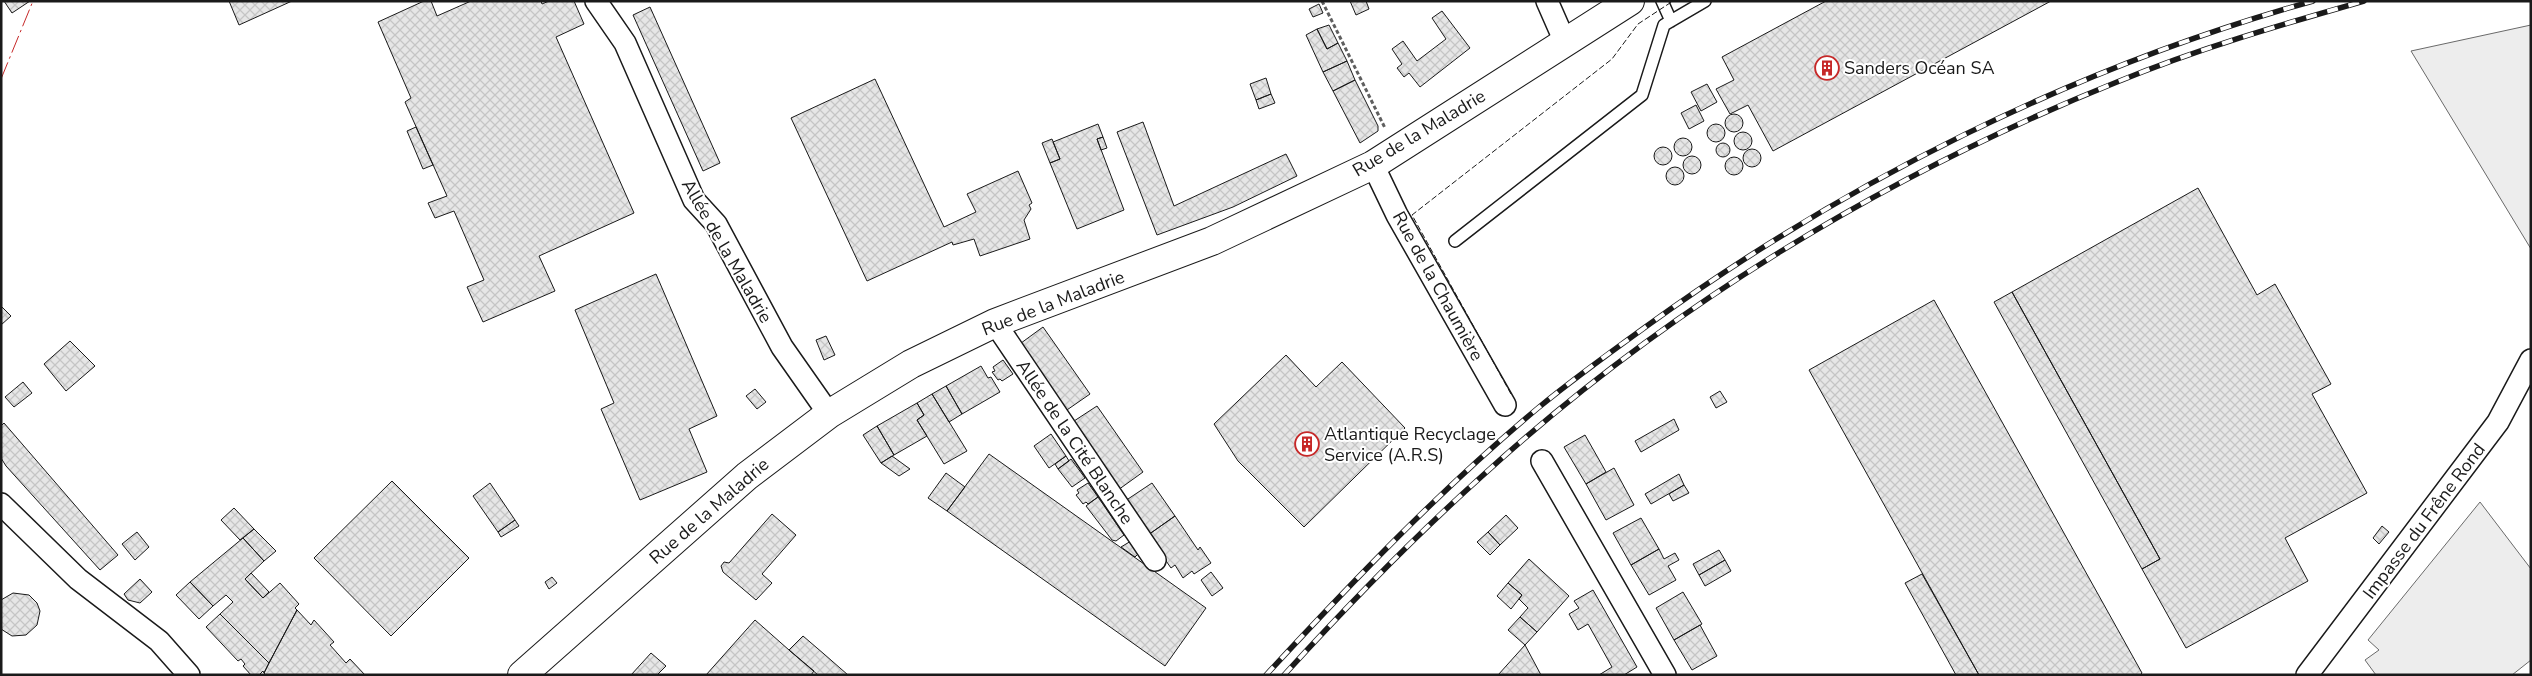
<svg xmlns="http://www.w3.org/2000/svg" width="2532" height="676" viewBox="0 0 2532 676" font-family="'Nunito Sans',sans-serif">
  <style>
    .parking { fill: #ededed; stroke: #6a6a6a }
    .building { fill: url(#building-cross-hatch); stroke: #1a1a1a }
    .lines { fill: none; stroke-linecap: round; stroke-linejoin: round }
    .lane-casing { stroke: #1a1a1a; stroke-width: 14 }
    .street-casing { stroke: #1a1a1a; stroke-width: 24 }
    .secondary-casing { stroke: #1a1a1a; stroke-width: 30 }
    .path { stroke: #5f5f5f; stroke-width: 3; stroke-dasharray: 4 2.5; stroke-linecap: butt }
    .lane { stroke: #fff; stroke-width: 11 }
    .street { stroke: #fff; stroke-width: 21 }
    .secondary { stroke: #fff; stroke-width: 28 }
    .rail-casing { stroke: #1a1a1a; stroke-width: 5.5 }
    .rail { stroke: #fff; stroke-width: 4; stroke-dasharray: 11; stroke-linecap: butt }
    .fence { stroke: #1a1a1a; stroke-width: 1; stroke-dasharray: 6 2.5; stroke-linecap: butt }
    .power { stroke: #c62828; stroke-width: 1; stroke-dasharray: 18 4 2.5 4; stroke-linecap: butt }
    .labels { text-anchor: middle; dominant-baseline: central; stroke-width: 4; stroke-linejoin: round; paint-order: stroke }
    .poi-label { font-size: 18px; fill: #1a1a1a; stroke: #fff; text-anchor: start }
    .street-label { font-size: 18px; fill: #1a1a1a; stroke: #fff }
  </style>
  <defs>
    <pattern id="building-cross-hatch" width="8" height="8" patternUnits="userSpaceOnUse" patternTransform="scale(1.25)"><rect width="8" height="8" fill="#e6e6e6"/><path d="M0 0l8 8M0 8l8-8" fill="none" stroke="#c5c5c5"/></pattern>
  </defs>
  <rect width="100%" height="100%" fill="#fff"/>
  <!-- parking -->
  <path class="parking" d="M2531 25V249L2411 51Z
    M2480 502 2531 569V660L2512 675H2376L2365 660 2379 650 2368 640Z"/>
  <!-- building -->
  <path class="building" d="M4 1H30L12 13Z
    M229 1H292L239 25Z
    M424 1H431L437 16 471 1H541L542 4 549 1H574L584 24 556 37 634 213 539 256 555 291 483 322 467 287 484 280 454 211 435 218 428 203 447 196 405 102 411 98 378 22Z
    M1350 1H1366L1369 9 1356 15Z
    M1826 1H2051L1773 151 1748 105 1730 114 1716 89 1734 80 1722 57Z
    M1319 4 1323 13 1313 17 1309 9Z
    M650 7 720 163 703 171 633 15Z
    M1442 11 1470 48 1420 87 1409 73 1404 77 1397 68 1402 64 1392 49 1403 41 1417 61 1446 39 1432 18Z
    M1329 25 1338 43 1327 49 1317 29Z
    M1317 29 1327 49 1338 43 1347 61 1323 72 1306 35Z
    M1347 61 1355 80 1333 91 1323 72Z
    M1266 78 1271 94 1256 100 1250 84Z
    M875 79 944 227 976 212 967 194 1018 171 1032 203 1029 205 1031 209 1024 220 1030 239 980 256 974 239 953 245 952 242 867 281 791 118Z
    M1355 80 1378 126V131L1360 143 1333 91Z
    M1707 84 1717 102 1701 111 1691 92Z
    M1271 94 1275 103 1259 109 1256 100Z
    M1696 105 1704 121 1689 129 1681 113Z
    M1725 123a9 9 0 1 1 18 0a9 9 0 1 1-18 0Z
    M1143 122 1174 206 1286 154 1297 176 1233 207 1157 235 1117 132Z
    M1098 124 1103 137 1097 139 1124 210 1077 229 1050 163 1060 159 1053 142Z
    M1707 133a9 9 0 1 1 18 0a9 9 0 1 1-18 0Z
    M416 127 433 165 423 169 407 131Z
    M1734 141a9 9 0 1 1 18 0a9 9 0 1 1-18 0Z
    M1103 137 1107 148 1101 150 1097 139Z
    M1674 147a9 9 0 1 1 18 0a9 9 0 1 1-18 0Z
    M1052 139 1060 159 1050 163 1042 143Z
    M1716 150a7 7 0 1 1 14 0a7 7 0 1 1-14 0Z
    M1654 156a9 9 0 1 1 18 0a9 9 0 1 1-18 0Z
    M1743 158a9 9 0 1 1 18 0a9 9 0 1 1-18 0Z
    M1683 165a9 9 0 1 1 18 0a9 9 0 1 1-18 0Z
    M1725 166a9 9 0 1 1 18 0a9 9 0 1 1-18 0Z
    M1666 176a9 9 0 1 1 18 0a9 9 0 1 1-18 0Z
    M2198 188 2257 295 2275 284 2331 384 2312 394 2367 493 2285 538 2308 581 2186 648 2142 569 2160 559 2012 292Z
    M656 274 717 416 689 429 707 472 640 500 601 409 614 403 575 310Z
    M2012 292 2160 559 2142 569 1994 302Z
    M1934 300 2142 673 2140 675H1979L1809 370Z
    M1 306 11 316 1 325Z
    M1043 327 1090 394 1064 412 1017 346Z
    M826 336 835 355 824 360 816 340Z
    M70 341 95 366 66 391 44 364Z
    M1286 355 1316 387 1342 362 1405 428 1304 527 1238 461 1214 424Z
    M1003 360 1013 374 1002 381 1000 379 998 380 992 372 995 371 993 367Z
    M981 366 988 378 991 377 1000 392 962 414 946 386Z
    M23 382 32 393 14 407 5 397Z
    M946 386 962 414 949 422 932 394Z
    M755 389 766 402 757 409 746 396Z
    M1720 391 1727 402 1716 408 1710 397Z
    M932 394 967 451 944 464 917 420 924 415 917 403Z
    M917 403 924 415 917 420 927 436 894 455 877 426Z
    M1097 406 1143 472 1118 490 1071 423Z
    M1674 419 1679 430 1641 452 1635 441Z
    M4 423 118 555 100 570 6 466 1 458V426Z
    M877 426 894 455 881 463 863 435Z
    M1051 434 1066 456 1049 468 1034 446Z
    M1585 435 1606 472 1586 484 1564 447Z
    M989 454 1206 608 1165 666 947 511Z
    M892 456 910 469 899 476 881 463Z
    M1066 456 1069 461 1058 469 1055 464Z
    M1071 459 1085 478 1072 487 1058 469Z
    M1614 468 1634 505 1606 520 1586 484Z
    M946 473 965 487 947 511 928 498Z
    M1679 474 1684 485 1651 504 1645 494Z
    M392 481 469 558 391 636 314 558Z
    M490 483 515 520 498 532 473 496Z
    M1088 483 1098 497 1088 504 1086 502 1083 504 1076 495 1079 493 1077 490Z
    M1152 483 1175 516 1148 535 1125 501Z
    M1684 485 1689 493 1673 501 1669 494Z
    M1098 497 1124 535 1116 541 1112 540 1086 506Z
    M234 508 254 529 240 540 221 520Z
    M772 514 796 535 762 574 772 583 756 600 723 572 721 566 724 562 729 563Z
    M1506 515 1518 528 1500 545 1488 532Z
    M1175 516 1198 550 1200 547 1211 563 1194 574 1192 571 1183 578 1175 565 1171 568 1148 535Z
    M1641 518 1659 549 1631 565 1613 533Z
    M515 520 519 526 501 537 498 532Z
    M2382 526 2389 532 2379 544 2373 538Z
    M254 529 276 551 264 561 243 538Z
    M137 532 149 547 135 560 122 544Z
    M1488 532 1500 545 1490 555 1477 542Z
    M243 538 264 561 245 579 263 598 280 583 299 604 295 608 297 610 269 663 220 614 233 602 226 595 213 606 190 582Z
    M1131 541 1139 553 1135 557 1121 547Z
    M1659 549 1664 559 1675 553 1679 560 1668 566 1676 580 1649 595 1631 565Z
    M1719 550 1725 560 1699 575 1693 564Z
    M1529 559 1569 596 1537 632 1520 617 1528 608 1519 599 1522 595 1508 583Z
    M1725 560 1731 571 1705 586 1699 575Z
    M1211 572 1223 588 1212 596 1201 580Z
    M251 573 269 592 263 598 245 579Z
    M1922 574 1979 675H1956L1905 583Z
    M552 577 557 583 549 589 545 582Z
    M140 579 152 592 140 603 128 600 124 594Z
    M190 582 213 606 199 619 176 595Z
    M1508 583 1522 595 1511 609 1497 596Z
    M1593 590 1637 667 1624 675H1599L1612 667 1588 624 1578 630 1569 614 1579 608 1574 601Z
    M1683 592 1702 624 1674 640 1656 608Z
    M13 593 29 595 37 603 40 611 37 625 26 635 12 636 1 629V600Z
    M297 610 311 625 314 620 334 642 330 645 346 663 350 659 365 675H266L264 673 269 663Z
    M220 614 269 663 264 673 263 671 259 675H251L243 666 245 664 241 659 238 661 206 627Z
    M1520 617 1537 632 1525 645 1508 630Z
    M755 620 789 650 814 671 811 675H706Z
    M1700 625 1717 656 1692 670 1674 640Z
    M803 636 824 654 848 675H818L789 650Z
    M1525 645 1541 675H1498Z
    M651 653 666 666 657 675H631Z"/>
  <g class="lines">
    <!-- lane casing -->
    <g class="lane-casing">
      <path id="lane" d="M1662 1 1671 21
        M1455 241 1642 95 1664 25 1705 1"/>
    </g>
    <!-- street casing -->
    <g class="street-casing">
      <path id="street" d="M596 1 625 43 694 200 716 224 782 347 829 414
        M1547 1 1565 42
        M1373 165 1397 215 1505 405
        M995 323 1155 560
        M1542 461 1665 675
        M1 504 78 579 159 641 189 675
        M2307 675 2498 422 2531 360"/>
    </g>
    <!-- secondary casing -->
    <g class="secondary-casing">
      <path id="secondary" d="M522 675 747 476 829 414 911 364 995 323 1212 241 1373 165 1630 1"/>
    </g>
    <!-- path -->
    <path class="path" d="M1322 1 1385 128"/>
    <!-- lane -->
    <use href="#lane" class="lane"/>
    <!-- street -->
    <use href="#street" class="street"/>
    <!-- secondary -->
    <use href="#secondary" class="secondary"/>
    <!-- rail casing -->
    <g class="rail-casing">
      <path id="rail" d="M1266 675C1353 581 1440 490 1538 408 1572 380 1608 354 1644 328 1845 182 2073 68 2313 1
        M1284 675C1347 606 1412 539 1481 477 1666 308 1885 175 2117 82 2197 49 2280 25 2364 1"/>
    </g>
    <!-- rail -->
    <use href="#rail" class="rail"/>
    <!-- fence -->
    <path class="fence" d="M1511 394 1412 215 1612 59 1638 24 1673 1"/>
    <!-- power -->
    <path class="power" d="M1 79 33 1"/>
  </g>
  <!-- icons -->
  <defs>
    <g id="building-ring" transform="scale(1.25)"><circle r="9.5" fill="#fff" stroke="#c62828" stroke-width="1.5"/><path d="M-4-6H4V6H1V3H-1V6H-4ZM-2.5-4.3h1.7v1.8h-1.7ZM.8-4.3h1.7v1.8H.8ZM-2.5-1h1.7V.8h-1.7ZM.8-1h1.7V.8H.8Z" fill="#c62828"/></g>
  </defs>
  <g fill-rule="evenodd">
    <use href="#building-ring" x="1827" y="68"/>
    <use href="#building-ring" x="1307" y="444"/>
  </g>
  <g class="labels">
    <!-- poi labels -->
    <g class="poi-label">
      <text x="1844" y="68">Sanders Océan SA</text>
      <text x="1324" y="434">Atlantique Recyclage<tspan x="1324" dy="21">Service (A.R.S)</tspan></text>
    </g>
    <!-- street labels -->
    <g class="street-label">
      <text transform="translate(1419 133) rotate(-31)">Rue de la Maladrie</text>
      <text transform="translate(727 251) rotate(60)">Allée de la Maladrie</text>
      <text transform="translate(1438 286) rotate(61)">Rue de la Chaumière</text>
      <text transform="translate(1053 303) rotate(-21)">Rue de la Maladrie</text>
      <text transform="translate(1075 442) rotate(56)">Allée de la Cité Blanche</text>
      <text transform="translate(709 511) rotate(-41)">Rue de la Maladrie</text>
      <text transform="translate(2424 521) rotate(-53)">Impasse du Frêne Rond</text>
    </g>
  </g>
  <!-- border -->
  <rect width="2532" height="676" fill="none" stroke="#1a1a1a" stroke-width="5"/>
</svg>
